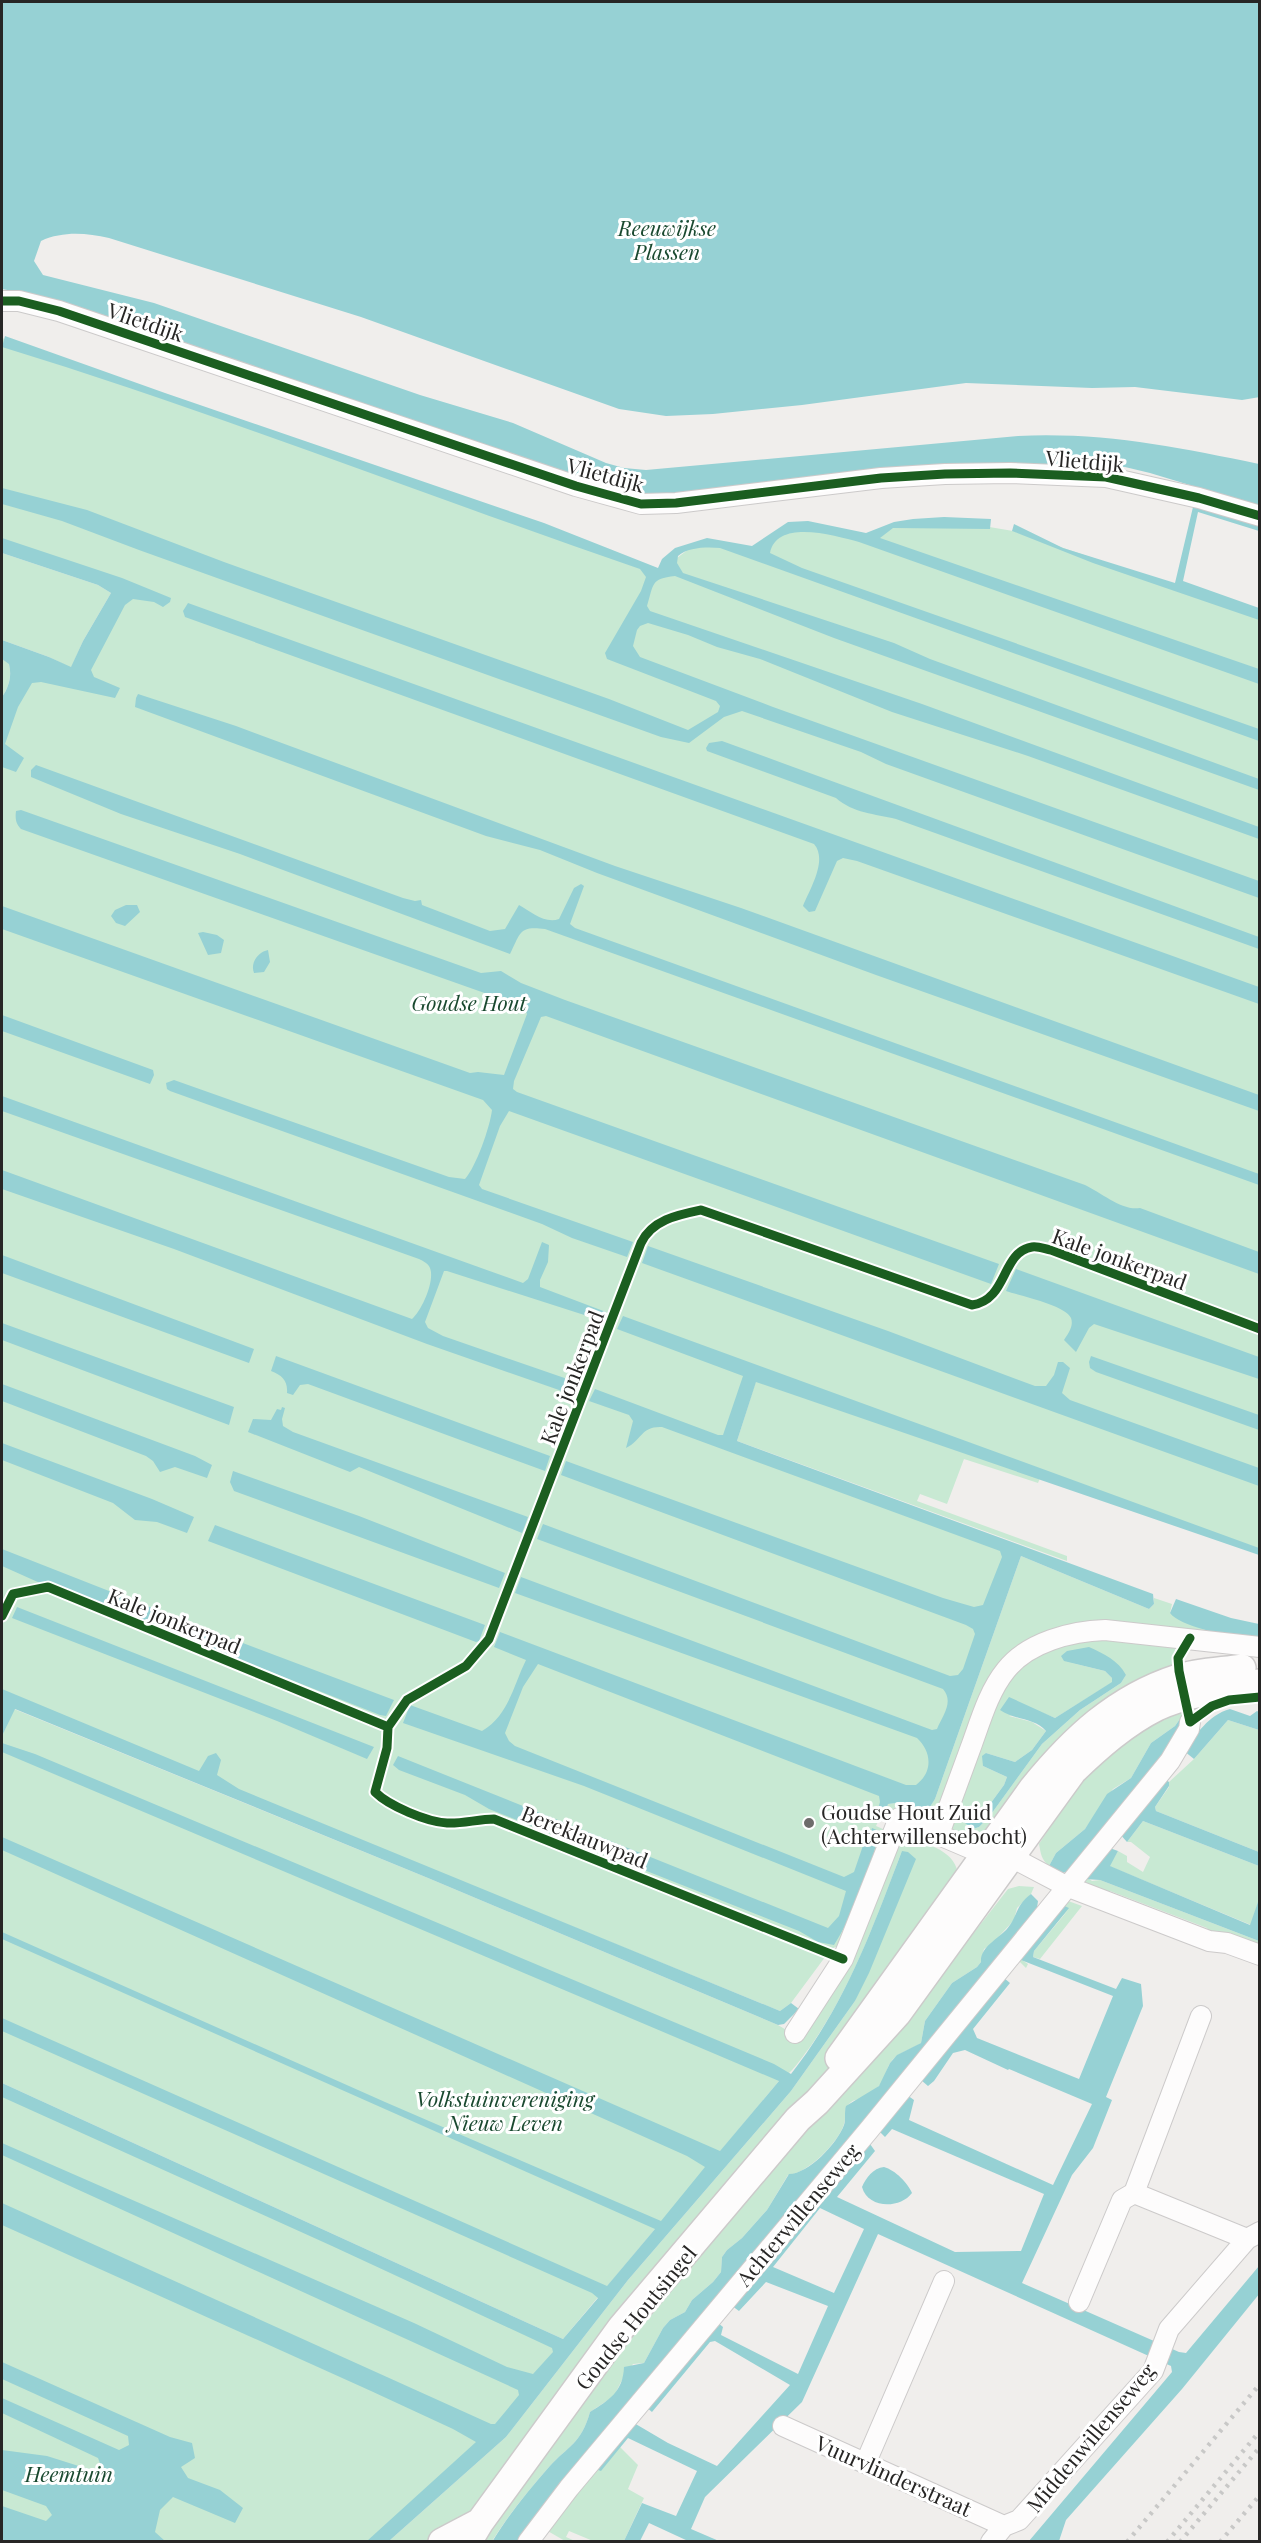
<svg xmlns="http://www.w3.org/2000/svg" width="1261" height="2543" viewBox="0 0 1261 2543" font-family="'Playfair Display',serif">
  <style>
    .green { fill: #c8e9d3; fill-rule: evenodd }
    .water { fill: #96d1d4; fill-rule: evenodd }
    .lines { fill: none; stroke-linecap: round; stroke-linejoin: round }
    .minor-casing { stroke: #cccaca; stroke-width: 22 }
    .secondary-casing { stroke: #cccaca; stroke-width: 30 }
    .minor { stroke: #fdfcfc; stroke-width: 20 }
    .secondary { stroke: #fdfcfc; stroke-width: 27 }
    .rail { stroke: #c8c8c7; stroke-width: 4.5; stroke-dasharray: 3 6; stroke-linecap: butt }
    .cycleway-casing { stroke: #fff; stroke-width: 13 }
    .cycleway { stroke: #1b5e20; stroke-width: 9 }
    .poi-dot { fill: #6d6c6b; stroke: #fff; stroke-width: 2 }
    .labels { text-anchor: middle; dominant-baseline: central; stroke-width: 6; stroke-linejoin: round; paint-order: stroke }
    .park-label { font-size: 21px; font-style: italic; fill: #19492f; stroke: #fff }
    .street-label { font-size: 21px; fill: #272625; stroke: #fff }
    .poi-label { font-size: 21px; fill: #272625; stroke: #fff; text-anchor: start }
  </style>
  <rect width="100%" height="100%" fill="#f0eeec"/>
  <!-- green -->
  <path class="green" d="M2 338 656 574 694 545 756 551 793 526 872 538 888 527 954 521 1013 531 1259 614V1549L754 1373 728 1445 1021 1551 929 1788 889 1796 882 1814 885 1815 888 1804 896 1803C905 1809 915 1814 926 1812L935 1799 1021 1556 1149 1609 1154 1604V1598L1172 1604 1170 1613 1255 1637 1259 1636V1640L1140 1624 1102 1621 1012 1655 938 1811C925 1828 910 1813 892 1810L890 1817 885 1819 880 1817 876 1826 883 1829V1835L838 1946 831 1949 791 2003 780 2011 13 1699 2 1723V720L28 669 75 677 120 586 2 543ZM879 1830 849 1918 830 1940Z
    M2 553 98 585 111 593 83 641 71 668 49 657 2 640Z
    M2 659 9 663C12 676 9 687 2 697Z
    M756 1381 1040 1478 1038 1483 964 1459 947 1504 920 1494 917 1501 1067 1556V1561L737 1441Z
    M1096 1636 1175 1647 1174 1672 986 1840 951 1831 988 1719 1003 1688 1026 1661 1057 1642ZM1064 1661 1126 1675 1121 1683 1080 1710 1042 1744 989 1817 979 1827 973 1829 972 1814 982 1815 1004 1785 1007 1777 983 1766 986 1753 1015 1762 1032 1750 1046 1731 1032 1722 1009 1716 1038 1711 1055 1718 1113 1682 1112 1678 1105 1671Z
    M14 1709 428 1878 778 2025 803 2040 844 1970 899 1841 907 1837C928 1844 959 1852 958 1878L871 2011 820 2079 485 2502 431 2540 389 2541 506 2437 628 2280 791 2091 855 2001 902 1851C876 1919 852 1987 810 2047 800 2060 793 2072 779 2081L563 2339 2 2083V1736Z
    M1182 1711V1716L1175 1726 1151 1743 1131 1778 1113 1789 1085 1829 1056 1853 1049 1866C1041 1859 1041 1854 1039 1844L1090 1767 1148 1724Z
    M1228 1720 1259 1730V1852L1156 1811 1155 1807 1169 1787V1782L1194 1759Z
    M1143 1821 1259 1866V1899L1251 1925 1109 1866 1118 1851 1127 1856V1862L1143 1872 1150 1857 1131 1842H1127Z
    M1081 1873 1092 1881 1100 1880 1259 1941 1256 1947 1210 1934 1207 1928 1110 1891 1104 1894 1084 1886Z
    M1019 1886 1034 1887 1031 1894 1017 1908 1014 1920 992 1944 984 1949 981 1962 977 1967 952 1983 925 2021 921 2043C911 2050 897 2052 890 2063 886 2070 884 2082 878 2087 874 2090 867 2096 863 2098 858 2100 854 2099 850 2103 842 2110 847 2116 844 2124 839 2142 807 2174 788 2175L767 2210 742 2238 727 2250 722 2257 721 2272 713 2282 692 2300 685 2312 670 2320 663 2328 644 2363 633 2364 624 2376 614 2396 590 2412C581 2444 568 2446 549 2467 528 2491 509 2514 492 2541L477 2542 678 2275 937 1980 1008 1889Z
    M1060 1898 1082 1906 1040 1959 1033 1957 1034 1951 1069 1909 1022 1960 1028 1964 1026 1968 1017 1959Z
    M2 2088 567 2347 438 2492 383 2541H2Z
    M620 2447 638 2465 628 2489 644 2498 624 2541H593L569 2531 566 2537 575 2541H565L546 2530 592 2468 601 2470Z"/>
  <!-- water -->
  <path class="water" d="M2 2H1259L1260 397 1242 400 1135 387 1092 388 966 383 802 405 713 414 666 416 619 409 361 317 109 238C86 233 63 231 41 241L34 261 43 275 154 303 420 395 513 423 606 463 624 468 646 470 1018 436C1104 432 1176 447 1259 464V506L1150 473 1125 467 1088 464 977 467 669 495H626L34 295 2 289Z
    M5 336 165 393 544 523 658 568 662 559 675 548 707 538 752 546 788 522 808 521 866 533 894 522 913 519 944 517 991 519 990 529 893 528 880 538 1259 669V684L859 542C836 536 777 518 770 553L802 568 1259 729V741L720 548C707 547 688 547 678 556L677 563 683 573 894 643 930 659 1259 779V790L834 638 675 576C650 579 654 584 647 606L650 611 922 704 1259 827V839L1028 756 892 712 760 659 717 647 688 635 648 623 640 626 637 630 633 646 640 657 773 707 1259 881V898L886 764 861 752 742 711 724 717 689 743 661 737 139 550 62 521 2 504V488L87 510 224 562 609 699 688 730 718 712 720 706 716 701 607 659 605 653 641 591 646 577 640 569C427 496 217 413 2 347Z
    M1193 507 1259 525V531L1198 512 1183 581 1259 608V620L1093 563 1012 531 1014 524 1063 548 1175 583Z
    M2 538 122 578 171 598 170 602 163 607 154 602 133 599 125 605 91 670 94 677 120 688 115 698 41 682 32 683 18 707 5 744 24 758 16 772 2 767V697C9 687 12 676 9 664L2 659V640L49 657 71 667 83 641 111 593 98 585 2 553Z
    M188 603 1259 987V1004L857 861 843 858 837 861 815 911 809 912 803 906C810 889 828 860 814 844L185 617 183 611Z
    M138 694 236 726 615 866 741 908 1259 1095V1111L876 975 597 873 540 850 486 836 135 707 136 698Z
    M722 741 1259 937V949L896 819C875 814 853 813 836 798L707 751 706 748 709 743Z
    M36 765 403 898 415 901 421 900 422 905 490 931 505 929 519 905C531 912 545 924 559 919L574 888 581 884 584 886 570 924 575 928 1259 1174V1185L545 929C519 926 521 932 510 954L240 854 121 814 31 777V770Z
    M21 810 481 973 501 971 521 983 565 1000 1085 1185C1102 1193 1122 1211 1140 1208L1259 1252V1274L546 1016 541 1017 514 1081 513 1089 517 1092 999 1264 991 1284 509 1111 500 1126 479 1185 482 1189 633 1242 627 1257 572 1238 542 1224 170 1091 167 1089 166 1083 174 1080 449 1177 465 1179C476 1167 490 1127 492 1110L483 1100 2 929V906L470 1073 478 1072 504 1075 527 1014 524 1007 21 829C16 824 15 819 16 811Z
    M126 905H137L140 912 125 926 116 923 111 916 115 910Z
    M203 932 217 935 224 940 221 953 208 955 198 933Z
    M268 950 270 962 264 972 254 973C250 963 258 952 268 950Z
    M2 1015 153 1070 154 1075 150 1084 2 1031Z
    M2 1096 523 1283 528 1279 542 1242 549 1245 548 1262 540 1280V1287L606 1312 603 1321 447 1271H444L425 1322 428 1328 443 1336 579 1383 573 1397 559 1390 427 1344 174 1249 2 1189V1170L412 1319C422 1310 435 1281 430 1268 428 1263 423 1261 419 1259L2 1111Z
    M648 1246 888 1331 1035 1386H1046L1054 1375 1058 1362H1063L1070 1368 1062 1393 1070 1400 1259 1468V1486L642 1263Z
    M2 1255 254 1349 249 1363 2 1273Z
    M1016 1269 1259 1357V1379L1094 1324 1089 1328 1076 1352 1064 1340C1068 1334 1074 1326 1071 1318 1065 1305 1020 1296 1006 1291Z
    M623 1316 1259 1548V1555L756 1382 737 1441 1153 1594 1154 1604 1149 1609 1021 1556 935 1799 926 1813 905 1809 896 1803 888 1804 885 1815 877 1812 880 1802 879 1796 538 1664 523 1687 505 1733 509 1741 515 1746 844 1877 854 1872 867 1834 870 1835 872 1828 879 1831C874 1861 852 1918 834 1945L818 1942 799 1931 489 1809 465 1795 399 1770 393 1765 398 1756 828 1928 839 1916 846 1891 584 1786 403 1723 410 1705 482 1731C509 1715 513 1686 526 1660L494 1647 500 1632 906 1785H916C933 1772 932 1752 917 1738L515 1593 521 1577 932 1730 937 1729C943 1715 954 1702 943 1689L537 1539 543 1524 950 1676 958 1675 963 1669 975 1634 973 1629 966 1625 561 1475 566 1461 943 1598 974 1607 983 1605 1002 1557 1000 1551 662 1427C641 1426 642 1440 626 1448L633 1421 629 1415 589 1401 595 1389 718 1435H723L743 1376 617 1329Z
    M2 1323 234 1407 229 1425 2 1340Z
    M276 1356 550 1456 545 1471 308 1384 300 1385 293 1395 287 1393C288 1381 282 1375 271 1371Z
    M1091 1356 1259 1415V1430L1096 1372 1090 1368 1089 1362Z
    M2 1384 195 1456 212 1465 207 1478 175 1467 160 1472 153 1461 146 1456 2 1401Z
    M282 1407 285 1408 282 1419 283 1426 293 1432 528 1517 522 1533 359 1467 350 1472 248 1432 253 1419 271 1420 277 1409 281 1410Z
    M2 1443 152 1499 194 1517 187 1533 157 1522 135 1520 113 1503 2 1460Z
    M233 1471 359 1516 505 1573 499 1588 234 1491 230 1482Z
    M215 1525 485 1625 479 1641 476 1642 208 1541Z
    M2 1549 160 1611 162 1616 159 1622 153 1624 77 1595 40 1583 2 1566Z
    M1176 1599 1231 1618 1259 1624V1636C1242 1640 1181 1628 1170 1613Z
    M17 1607 374 1747 367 1759 277 1721 12 1618Z
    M182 1620 394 1700 386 1716 380 1715 175 1634Z
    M1089 1647C1104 1654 1118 1660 1126 1675L1121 1683 1080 1710 1042 1744 989 1817 979 1827 973 1829 961 1820 963 1816 982 1815 1004 1785 1007 1777 983 1766 982 1756 986 1753 1015 1762 1032 1750 1046 1731C1035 1718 1014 1720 1000 1710L1009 1697 1055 1718 1112 1682V1678L1105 1671 1064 1661 1061 1656 1067 1651Z
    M2 1689 199 1771 208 1756 216 1753 221 1760 217 1775 239 1789 780 2011 791 2003 799 2009 784 2024 778 2025 428 1878 15 1709 2 1736Z
    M1230 1709 1250 1716 1257 1711 1259 1712V1730L1228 1720 1194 1759 1184 1751C1197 1734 1208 1715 1230 1709Z
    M1182 1716V1726L1170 1747 1068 1871 1063 1873 1049 1866 1056 1853 1085 1829 1107 1794 1131 1778 1151 1743 1175 1726Z
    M2 1743 35 1754 774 2064 791 2074C845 2005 871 1932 902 1851L908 1852 916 1859 869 1973 855 2001 791 2091 628 2280 506 2437 389 2541H367L476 2442 453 2429 371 2391 2 2225V2203L491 2424H495L519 2395 518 2390 2 2155V2143L414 2323 507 2367 533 2374 553 2352 552 2348 332 2246 2 2097V2083L563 2339 598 2298 592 2293 2 2031V2018L607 2286 655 2229 2 1939V1932L385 2102 661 2221 705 2167 687 2156 2 1850V1837L720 2151 779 2081 2 1752Z
    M1165 1779 1169 1782V1786L1155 1807 1156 1811 1259 1852V1866L1143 1821 1127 1842 1119 1833Z
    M1107 1847 1118 1851 1110 1866 1250 1925 1259 1899V1941L1100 1880 1085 1879Z
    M1031 1894 1038 1901 1037 1908 1011 1943 683 2337 517 2541 492 2542C509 2514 528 2491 549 2467 568 2446 581 2444 590 2412 609 2400 623 2392 624 2367L644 2363 663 2328 670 2320 685 2312 692 2300 713 2282 721 2272 722 2257 727 2250 742 2238 767 2210 789 2174C808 2174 837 2144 844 2125 846 2120 844 2112 846 2106L879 2086 890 2063 897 2055 921 2043 925 2021 952 1983 977 1967 981 1962C980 1947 998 1939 1007 1929 1018 1916 1015 1906 1031 1894Z
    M1060 1904 1069 1908 1034 1951 1033 1957 1116 1989 1122 1978 1141 1984 1143 2006 1106 2097 1112 2100 1093 2148 1072 2175 1022 2283 1179 2352 1186 2353 1259 2266 1260 2293 1182 2389 1066 2520 1059 2541H1029L1172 2372 1171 2366 878 2234 802 2402 705 2497 691 2529 719 2541H688L649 2523 640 2541H624L642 2503 676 2516 697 2471 628 2438 601 2471 592 2468 634 2423 668 2443 717 2466 790 2385 715 2341 710 2342 652 2412 646 2407 718 2323 723 2327 721 2335 798 2374 828 2306 766 2282 739 2311 728 2303 870 2144 875 2151 837 2197 955 2252 1021 2251 1044 2194 892 2129 885 2137 879 2131 907 2095 914 2100 909 2120 1053 2185 1092 2104 1009 2069 1008 2070 965 2050 953 2053 934 2081 928 2086 921 2080 1004 1978 1010 1983 973 2029 977 2038 1079 2079 1113 1996 1021 1960 1022 1955ZM820 2208 864 2229 834 2293 773 2267Z
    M884 2167C895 2170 908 2183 912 2193 900 2209 868 2209 862 2187 866 2178 873 2168 884 2167Z
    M2 2362 170 2437 192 2443 195 2458 181 2467 188 2478 220 2490 243 2508 235 2523 173 2497 160 2510 155 2532 165 2541H2V2506L46 2521 52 2515 46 2506 2 2490V2450L47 2456 104 2474 98 2458 2 2413V2398L119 2450 129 2445 128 2436 2 2379Z"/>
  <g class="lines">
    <!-- minor casing -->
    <g class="minor-casing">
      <path id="minor" d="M2 301H19L59 311 576 486 641 504 676 503 881 478 945 474 1010 473 1106 477 1199 498 1260 516
        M939 1834C950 1804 961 1774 972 1744 981 1719 989 1691 1006 1670 1028 1642 1072 1631 1105 1630L1260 1647
        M795 2033 843 1959 899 1818 986 1855 1011 1857 1066 1886 1209 1941 1227 1943 1260 1955
        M1134 2193 1247 2239
        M1079 2302 1122 2200 1134 2193 1201 2016
        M783 2426 1004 2526
        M866 2462 944 2281
        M528 2542 569 2488 868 2131 1170 1761 1189 1729 1190 1722
        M991 2542 1004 2526 1019 2520 1153 2371 1169 2329 1247 2239 1260 2232"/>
    </g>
    <!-- secondary casing -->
    <g class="secondary-casing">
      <path id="secondary" d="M839 2058 1033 1788C1073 1739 1116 1698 1178 1678 1198 1672 1222 1671 1242 1668
        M442 2542 480 2522
        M468 2542 480 2522 621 2328 798 2119 817 2102 897 2014 1073 1771C1098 1747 1125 1723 1157 1707 1187 1693 1226 1687 1260 1683"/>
    </g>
    <!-- minor -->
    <use href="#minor" class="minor"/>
    <!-- secondary -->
    <use href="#secondary" class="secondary"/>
    <!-- rail -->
    <path class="rail" d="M1127 2542 1260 2384
      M1167 2542 1260 2431
      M1180 2542 1260 2447
      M1220 2542 1260 2495"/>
    <!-- cycleway casing -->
    <g class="cycleway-casing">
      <path id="cycleway" d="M2 301H19L59 311 576 486 641 504 676 503 881 478 945 474 1010 473 1106 477 1199 498 1260 516
        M2 1616 13 1594 48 1587 388 1727
        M1190 1638 1178 1658 1179 1671 1190 1722 1212 1706 1229 1700 1260 1697
        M388 1727 407 1700 466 1666 489 1639 641 1243C652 1220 677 1215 701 1210L972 1305C1008 1300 1001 1252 1032 1247 1038 1246 1045 1249 1051 1250L1260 1329
        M388 1727 387 1748 375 1792C389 1806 427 1822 447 1823 461 1824 479 1819 494 1819L843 1959"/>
    </g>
    <!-- cycleway -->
    <use href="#cycleway" class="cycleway"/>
  </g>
  <!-- markers -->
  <circle class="poi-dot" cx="809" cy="1823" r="6"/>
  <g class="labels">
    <!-- park labels -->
    <g class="park-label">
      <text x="667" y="227">Reeuwijkse<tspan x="667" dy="24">Plassen</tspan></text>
      <text x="469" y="1002">Goudse Hout</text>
      <text x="505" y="2098">Volkstuinvereniging<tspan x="505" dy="24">Nieuw Leven</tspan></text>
      <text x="69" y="2473">Heemtuin</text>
    </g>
    <!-- street labels -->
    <g class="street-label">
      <text transform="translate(146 321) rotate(19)">Vlietdijk</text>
      <text transform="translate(1085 460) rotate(5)">Vlietdijk</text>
      <text transform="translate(606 474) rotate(15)">Vlietdijk</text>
      <text transform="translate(1120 1258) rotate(20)">Kale jonkerpad</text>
      <text transform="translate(571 1377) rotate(-69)">Kale jonkerpad</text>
      <text transform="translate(175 1620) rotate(22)">Kale jonkerpad</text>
      <text transform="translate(585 1836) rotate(22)">Bereklauwpad</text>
      <text transform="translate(797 2214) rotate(-50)">Achterwillenseweg</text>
      <text transform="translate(635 2317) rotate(-51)">Goudse Houtsingel</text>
      <text transform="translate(1090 2437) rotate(-50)">Middenwillenseweg</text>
      <text transform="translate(894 2475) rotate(24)">Vuurvlinderstraat</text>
    </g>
    <!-- poi labels -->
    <g class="poi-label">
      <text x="821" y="1811">Goudse Hout Zuid<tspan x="821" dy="24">(Achterwillensebocht)</tspan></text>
    </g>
  </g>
  <!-- border -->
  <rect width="1261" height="2543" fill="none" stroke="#272625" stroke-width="6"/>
</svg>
